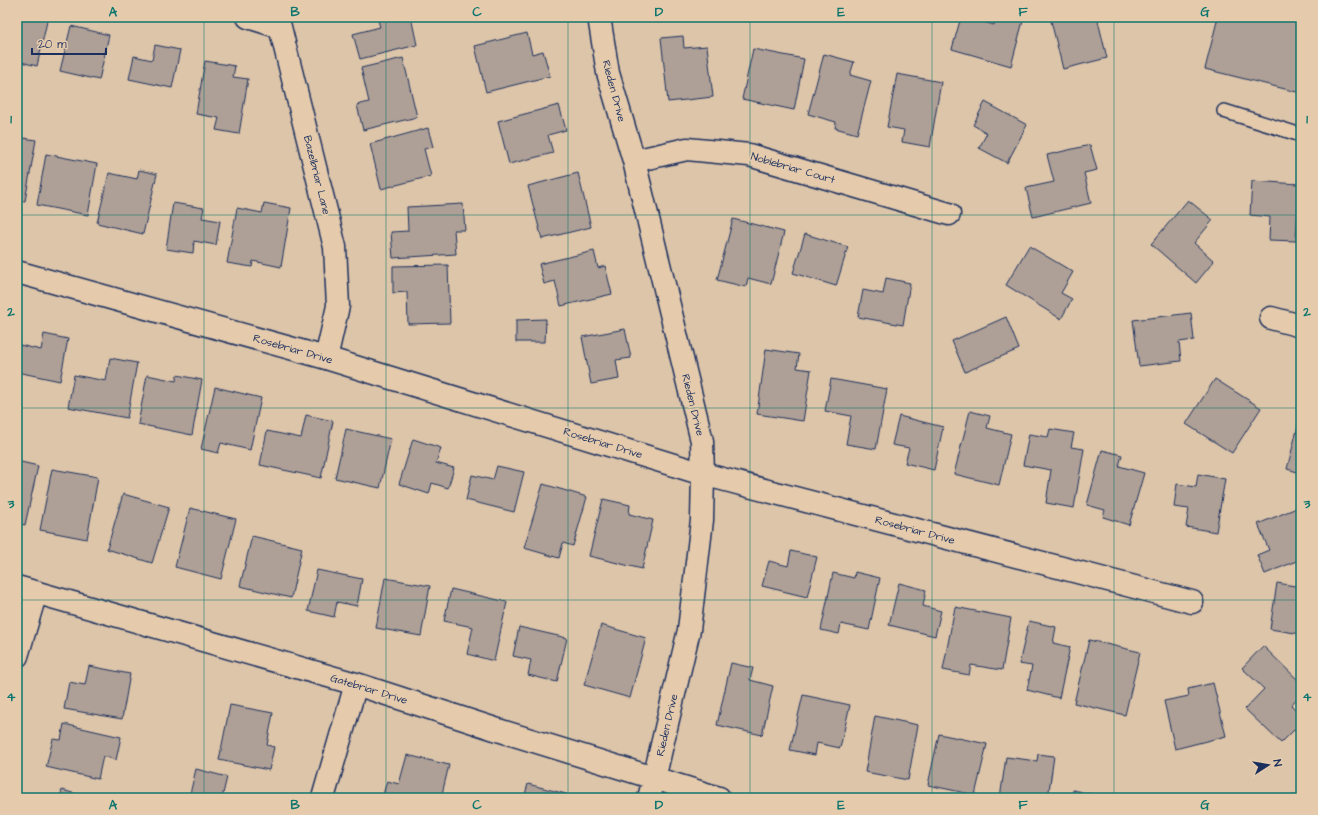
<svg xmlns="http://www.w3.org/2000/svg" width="1318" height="815" viewBox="0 0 1318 815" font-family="'Architects Daughter',sans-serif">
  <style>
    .building { fill: #aea096; stroke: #1b2f5e }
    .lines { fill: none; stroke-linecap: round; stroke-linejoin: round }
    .lane-casing { stroke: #1b2f5e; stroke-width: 16 }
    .street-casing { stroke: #1b2f5e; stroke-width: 25 }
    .lane { stroke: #e5cbac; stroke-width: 13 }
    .street { stroke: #e5cbac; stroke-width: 22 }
    .grid { fill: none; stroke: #0f766e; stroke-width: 1; stroke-opacity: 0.55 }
    .labels { text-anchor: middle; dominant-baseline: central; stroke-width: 3.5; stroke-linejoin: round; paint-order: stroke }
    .street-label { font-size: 11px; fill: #1b2f5e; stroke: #e5cbac }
    .neatline { fill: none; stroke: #0f766e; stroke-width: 1.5 }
    .grid-label { font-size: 13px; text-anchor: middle; font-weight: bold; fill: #0f766e }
  </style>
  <rect width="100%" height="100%" fill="#ddc5a9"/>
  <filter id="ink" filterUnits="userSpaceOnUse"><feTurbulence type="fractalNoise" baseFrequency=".025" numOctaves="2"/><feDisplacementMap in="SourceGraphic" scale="8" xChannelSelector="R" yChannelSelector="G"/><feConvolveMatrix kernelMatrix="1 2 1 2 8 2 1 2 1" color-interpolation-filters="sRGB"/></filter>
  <g filter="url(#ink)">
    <!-- building -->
    <path class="building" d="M20 17H48L37 66 17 61V28Z
      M377 17H411L417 45 360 59 353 34 380 27Z
      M961 17H967L994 25 996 17H1024L1011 66 952 49Z
      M1050 17H1097L1107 58 1063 69Z
      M1218 17H1301V93L1205 69Z
      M71 26 109 35 99 80 60 71Z
      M527 33 532 54 543 51 550 76 486 92 475 46Z
      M683 36 684 48 707 46 713 97 668 102 661 38Z
      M155 45 180 50 172 88 129 79 134 56 152 60Z
      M753 49 804 59 794 110 742 99Z
      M824 54 854 62 850 75 871 81 857 134 835 128 836 122 808 114Z
      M403 58 417 117 363 130 357 105 369 102 361 68Z
      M205 61 235 66 233 77 248 79 239 134 216 130 219 118 196 114Z
      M897 74 941 82 930 147 902 142 904 130 887 127Z
      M985 102 1027 125 1007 163 979 148 987 133 973 125Z
      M559 105 566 130 548 135 553 153 509 164 498 121Z
      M428 128 433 147 424 149 431 176 381 189 370 144Z
      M17 137 36 140 25 201 17 200Z
      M1090 145 1097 170 1084 173 1091 203 1033 217 1026 188 1054 182 1047 155Z
      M46 154 97 164 88 215 37 205Z
      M139 170 157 174 143 234 97 223 109 173 137 179Z
      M578 173 591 227 542 239 528 186Z
      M1252 181 1299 184 1296 241 1269 240 1270 217 1250 215Z
      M1188 200 1213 220 1194 243 1214 261 1196 283 1151 244Z
      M173 203 204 208 202 218 220 221 216 245 194 241 193 253 166 249Z
      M264 203 291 208 281 267 253 261 252 267 227 263 237 208 262 213Z
      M463 204 465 230H454L456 254 393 258 391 232 408 231 407 207Z
      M733 219 784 232 771 284 748 278 746 287 717 280Z
      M805 234 848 247 836 286 793 273Z
      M1029 246 1073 272 1061 293 1072 299 1061 319 1006 285Z
      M594 251 598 268 605 266 612 294 561 306 555 281 544 284 539 264Z
      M448 265 450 323 408 324 407 292 393 293V266Z
      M886 278 910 283 903 325 858 317 863 290 883 294Z
      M1191 313 1194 340 1179 342 1181 361 1139 366 1133 320Z
      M1006 317 1019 349 965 372 952 341Z
      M546 319 545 342H516V320Z
      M625 329 631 358 616 360 619 379 591 384 582 337Z
      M44 334 68 339 60 381 17 372V358L20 345 41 350Z
      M766 349 799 354 797 368 811 370 803 421 757 414Z
      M110 358 137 363 127 418 68 407 74 375 106 381Z
      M147 375 176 381 177 375 202 380 192 435 138 424Z
      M831 379 887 389 876 449 846 444 851 416 825 411Z
      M1215 379 1261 408 1232 453 1186 424Z
      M215 387 261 398 250 450 221 443 218 453 201 449Z
      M970 411 990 416 987 428 1011 434 999 485 954 474Z
      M1301 414V473L1287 469Z
      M306 415 333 421 321 478 260 465 267 431 301 438Z
      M899 416 943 427 934 470 905 463 909 448 892 445Z
      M346 429 391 439 380 488 335 478Z
      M1050 429 1074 433 1071 447 1084 449 1074 508 1046 503 1051 470 1023 465 1029 434 1048 437Z
      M413 439 441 448 436 463 454 468 448 488 432 483 429 494 399 484Z
      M1102 450 1122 455 1119 466 1144 473 1129 525 1103 517 1105 510 1087 505Z
      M17 461 38 466 25 525 17 523Z
      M497 466 524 472 514 512 466 500 472 475 493 480Z
      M52 469 98 477 87 539 40 530Z
      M1198 474 1225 479 1216 532 1186 527 1189 509 1174 507 1177 484 1196 487Z
      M543 484 587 497 573 546 563 543 559 558 524 548Z
      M123 494 169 507 152 563 107 549Z
      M603 499 630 505 629 514 653 520 642 569 589 556Z
      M1299 507 1301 512V559L1265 574 1257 555 1269 550 1258 524Z
      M190 508 236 519 221 579 175 567Z
      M252 536 302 548 291 598 240 586Z
      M791 551 817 557 807 597 762 586 769 561 788 566Z
      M317 570 362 579 357 606 337 602 334 617 308 611Z
      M855 572 880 578 869 630 841 624 839 634 821 630 833 573 854 578Z
      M385 578 430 586 421 636 376 628Z
      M899 583 926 590 923 606 941 611 935 636 889 625Z
      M1277 583 1301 587V634L1270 629Z
      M451 589 507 602 494 661 467 654 473 627 444 621Z
      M955 607 1011 618 1002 670 971 665 969 675 943 670Z
      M1029 621 1056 627 1053 643 1070 647 1059 698 1027 690 1032 666 1019 664Z
      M601 625 646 638 630 698 584 685Z
      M519 627 567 638 557 682 528 675 531 660 513 656Z
      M1089 640 1140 652 1125 715 1074 703Z
      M1263 646 1301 683V694L1291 705 1301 715V723L1281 743 1245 709 1264 689 1242 668Z
      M731 663 753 668 750 680 773 686 762 735 717 725Z
      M89 666 130 674 122 719 64 709 69 682 85 685Z
      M1213 683 1226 736 1175 749 1164 701 1189 696 1188 689Z
      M803 695 850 705 840 748 817 743 815 755 790 750Z
      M230 705 273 713 267 745 274 747 269 770 219 760Z
      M875 716 918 725 908 780 865 772Z
      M64 724 121 737 116 760 103 756 98 779 46 767 53 739 61 740Z
      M939 734 987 744 975 795 928 785Z
      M1038 754 1054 756 1048 798H1000L1006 757 1037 761Z
      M407 755 449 765 441 798H382L387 781 399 784Z
      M196 769 227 777 222 798H189Z
      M528 784 566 794 565 798H524Z
      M62 790 90 798H60Z
      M1073 790 1107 798H1072Z
      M1138 794 1164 798H1137Z
      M1292 795H1301V798H1292Z"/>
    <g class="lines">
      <!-- lane casing -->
      <g class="lane-casing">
        <path id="lane" d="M1224 111 1301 135"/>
      </g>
      <!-- street casing -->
      <g class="street-casing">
        <path id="street" d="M248 17 280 27 335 247 338 306 326 358
          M599 17 608 73 634 161 702 441 703 474 702 520 689 630 654 779 649 798
          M634 161 687 149 749 155 949 214
          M17 272 326 358 703 474 1192 602
          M1271 318 1301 326
          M17 587 356 684 498 730 719 798
          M17 656 36 592
          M323 798 356 684"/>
      </g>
      <!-- lane -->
      <use href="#lane" class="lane"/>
      <!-- street -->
      <use href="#street" class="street"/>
    </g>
  </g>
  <!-- grid -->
  <path class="grid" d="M204 17V798M386 17V798M568 17V798M750 17V798M932 17V798M1114 17V798M17 215H1301M17 408H1301M17 600H1301"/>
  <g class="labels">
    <!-- street labels -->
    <g class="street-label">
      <text transform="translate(614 91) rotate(75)">Rieden Drive</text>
      <text transform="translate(793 168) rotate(16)">Noblebriar Court</text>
      <text transform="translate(317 175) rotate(76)">Bazelbriar Lane</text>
      <text transform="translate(293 349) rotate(16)">Rosebriar Drive</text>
      <text transform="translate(693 405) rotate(76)">Rieden Drive</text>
      <text transform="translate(603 443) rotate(17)">Rosebriar Drive</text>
      <text transform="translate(915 530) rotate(15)">Rosebriar Drive</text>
      <text transform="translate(369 689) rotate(17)">Gatebriar Drive</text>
      <text transform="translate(667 725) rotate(-77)">Rieden Drive</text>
    </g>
  </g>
  <!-- margin -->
  <rect width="1318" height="815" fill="none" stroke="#e5cbac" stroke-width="44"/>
  <!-- north arrow -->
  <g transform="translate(1268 765) rotate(78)" stroke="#e5cbac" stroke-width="3" paint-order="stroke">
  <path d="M0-3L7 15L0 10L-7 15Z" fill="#1b2f5e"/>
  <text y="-6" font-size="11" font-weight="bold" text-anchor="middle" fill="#1b2f5e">N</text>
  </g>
  <!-- scale -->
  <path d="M32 48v6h74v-6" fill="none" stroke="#1b2f5e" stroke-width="2"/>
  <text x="38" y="48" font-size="12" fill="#1b2f5e" stroke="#e5cbac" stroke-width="3" paint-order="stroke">20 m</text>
  <rect x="22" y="22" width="1274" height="771" class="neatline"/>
  <g class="grid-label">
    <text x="113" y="16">A</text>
    <text x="295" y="16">B</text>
    <text x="477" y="16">C</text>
    <text x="659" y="16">D</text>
    <text x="841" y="16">E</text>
    <text x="1023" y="16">F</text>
    <text x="1205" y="16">G</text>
    <text x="11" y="123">1</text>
    <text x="1307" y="123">1</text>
    <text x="11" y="316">2</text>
    <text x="1307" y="316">2</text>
    <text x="11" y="508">3</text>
    <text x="1307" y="508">3</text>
    <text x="11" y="701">4</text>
    <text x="1307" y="701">4</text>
    <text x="113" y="809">A</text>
    <text x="295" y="809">B</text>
    <text x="477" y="809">C</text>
    <text x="659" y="809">D</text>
    <text x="841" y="809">E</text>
    <text x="1023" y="809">F</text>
    <text x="1205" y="809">G</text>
  </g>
</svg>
